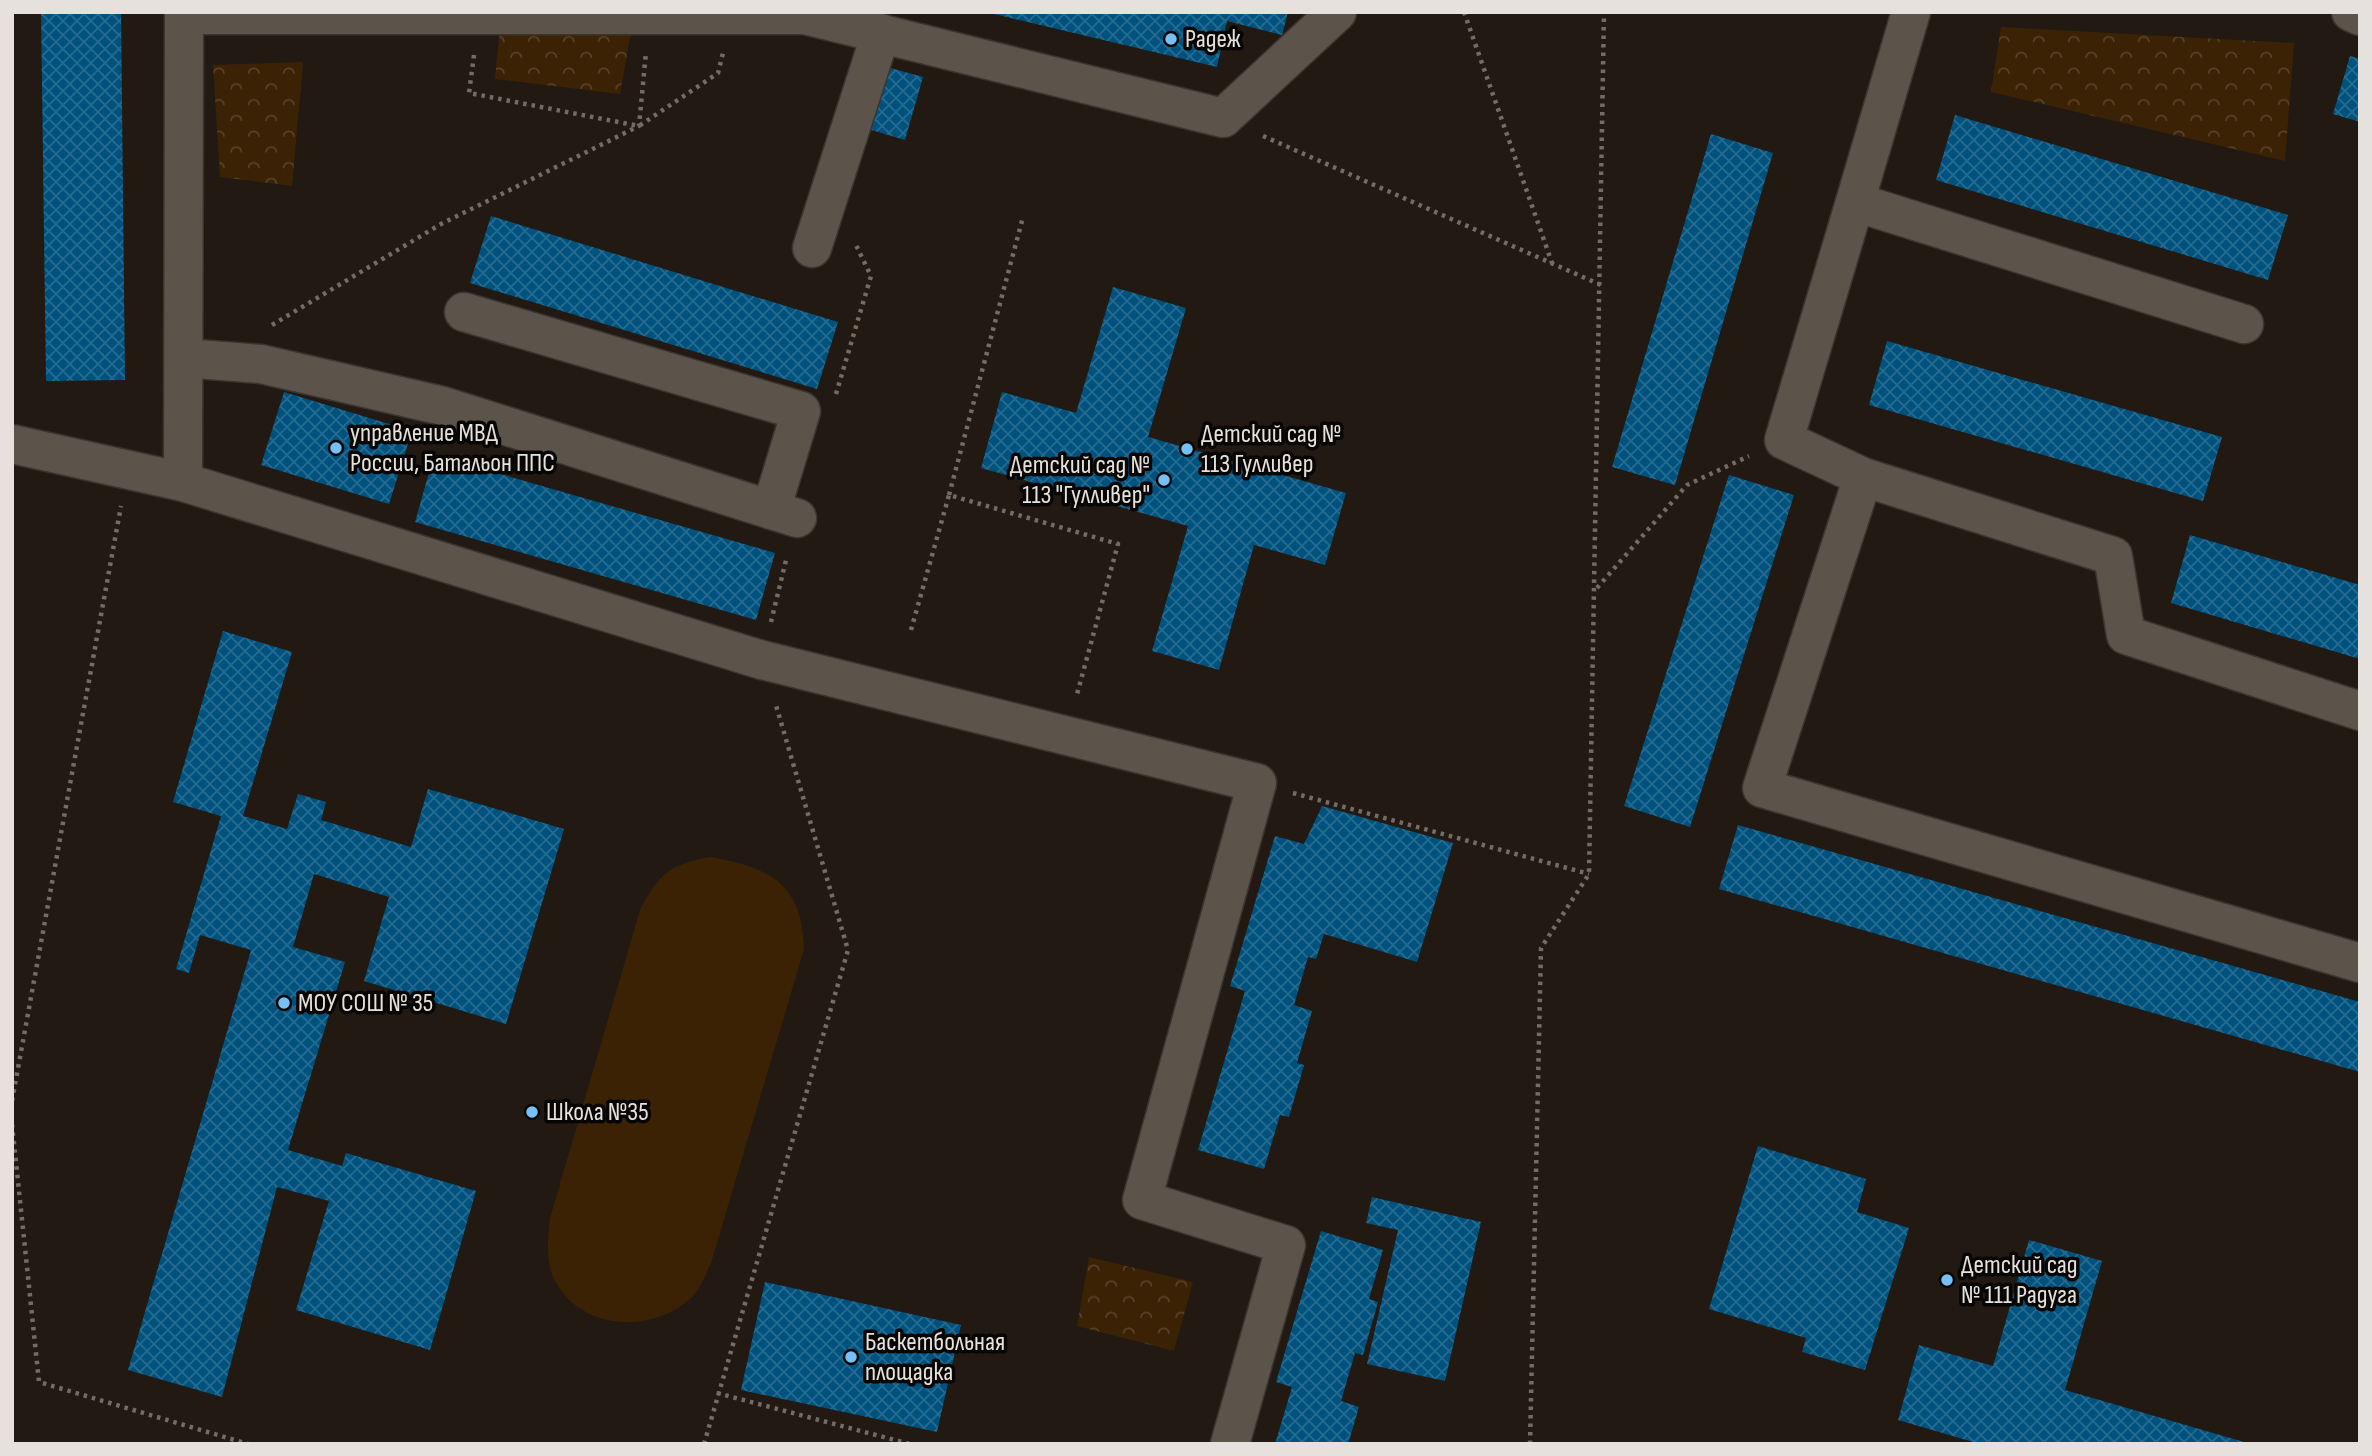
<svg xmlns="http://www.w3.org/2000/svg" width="2372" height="1456" viewBox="0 0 2372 1456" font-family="'Sofia Sans Condensed',sans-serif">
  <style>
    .forest { fill: url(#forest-crowns) }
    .garden { fill: #3b2205 }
    .building { fill: url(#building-cross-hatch) }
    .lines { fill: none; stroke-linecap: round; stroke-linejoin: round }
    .minor-casing { stroke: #3a3532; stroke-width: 41 }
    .path { stroke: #736c66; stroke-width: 4.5; stroke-dasharray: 3.5 5; stroke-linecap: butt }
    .minor { stroke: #5c544b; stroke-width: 38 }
    .poi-dot { fill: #75c0f6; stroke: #080604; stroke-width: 2.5 }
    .labels { text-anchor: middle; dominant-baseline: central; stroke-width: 7; stroke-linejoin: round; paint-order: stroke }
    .poi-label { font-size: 26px; fill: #e6e1dc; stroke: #080604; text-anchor: start }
  </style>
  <defs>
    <pattern id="forest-crowns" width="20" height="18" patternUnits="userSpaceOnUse" patternTransform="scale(1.75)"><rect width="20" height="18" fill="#3b2205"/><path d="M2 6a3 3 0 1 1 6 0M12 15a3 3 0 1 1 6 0" fill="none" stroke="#574229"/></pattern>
    <pattern id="building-cross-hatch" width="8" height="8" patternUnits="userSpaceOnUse" patternTransform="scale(1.75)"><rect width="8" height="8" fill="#00527e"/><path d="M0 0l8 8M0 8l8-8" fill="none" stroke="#256b90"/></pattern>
  </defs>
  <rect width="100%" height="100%" fill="#211912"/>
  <!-- forest -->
  <path class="forest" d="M500 27 631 31 620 94 495 79Z
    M2001 27 2294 43 2285 161 1991 92Z
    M303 62 292 186 220 177 213 65Z
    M1089 1257 1193 1282 1174 1351 1077 1326Z"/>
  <!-- garden -->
  <path class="garden" d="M711 857C771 868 802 884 804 949L711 1263C706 1273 701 1288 693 1296 655 1334 582 1332 555 1281 545 1262 548 1238 550 1218L640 910C659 873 671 864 711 857Z"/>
  <!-- building -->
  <path class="building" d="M41 12H121L125 380 46 381Z
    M1288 12 1282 35 1227 21 1217 67 990 13Z
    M2350 56 2360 59V122L2333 114Z
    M887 67 923 77 905 140 868 129Z
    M1955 115 2288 215 2268 280 1936 180Z
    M1711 134 1773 153 1675 485 1612 467Z
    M491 216 838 322 817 389 470 283Z
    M1113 287 1186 308 1148 437 1346 493 1325 565 1254 545 1219 670 1152 651 1188 526 981 468 1002 392 1076 413Z
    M1887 341 2222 437 2203 501 1869 405Z
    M284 392 412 431 389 504 261 465Z
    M434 455 775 553 756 620 415 522Z
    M1729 475 1794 495 1690 827 1624 806Z
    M2190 535 2360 585V659L2171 603Z
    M223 631 292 652 243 816 287 829 298 794 326 802 321 820 411 847 428 789 564 829 506 1024 364 981 389 897 314 874 293 947 345 962 288 1150 342 1166 346 1153 476 1191 430 1350 296 1310 329 1201 277 1187 222 1397 128 1370 251 950 200 935 189 973 176 969 221 816 173 802Z
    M1322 806 1453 843 1417 962 1324 934 1316 959 1308 957 1294 1005 1312 1011 1297 1063 1304 1065 1289 1117 1280 1115 1264 1169 1198 1150 1245 991 1230 986 1275 836 1304 844Z
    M1738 825 2360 1002V1072L1719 889Z
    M1758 1146 1866 1179 1857 1212 1909 1228 1865 1370 1802 1352 1806 1338 1709 1309Z
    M1372 1197 1481 1222 1445 1381 1367 1364 1398 1230 1366 1223Z
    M1321 1231 1383 1250 1369 1299 1378 1302 1363 1355 1355 1353 1341 1401 1359 1407 1348 1444H1275L1292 1387 1276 1382Z
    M2029 1240 2102 1261 2065 1390 2251 1444H1980L1898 1420 1919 1345 1993 1366Z
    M765 1282 961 1325 937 1432 741 1390Z"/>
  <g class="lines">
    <!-- minor casing -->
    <g class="minor-casing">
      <path id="minor" d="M1911 12 1855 202 2244 324
        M2351 12 2360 16
        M1855 202 1784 440 1863 477 2113 556 2126 635 2360 711
        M812 248 881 33
        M464 312 801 411 771 510
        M184 358 261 364 443 406 797 518
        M12 444 183 482 184 15H805L1223 118 1337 12
        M1863 477 1762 788 2360 963
        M183 482 762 660 1257 783 1142 1200 1286 1245 1230 1444"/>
    </g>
    <!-- path -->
    <path class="path" d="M1464 12 1552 263
      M474 55 469 93 639 126 718 73 723 53
      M1263 136 1601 285
      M272 325 441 224 639 126 646 52
      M836 394 871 276 855 243
      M949 495 1023 217
      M1597 588 1687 485 1749 456
      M771 622 787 556
      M911 630 949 495 1118 544 1076 698
      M1293 793 1589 874
      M12 1101 121 506
      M12 1124 39 1382 248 1444
      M717 1393 910 1444
      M704 1444 848 950 775 702
      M1530 1444 1541 948 1589 874 1604 12"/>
    <!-- minor -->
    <use href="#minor" class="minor"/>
  </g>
  <!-- markers -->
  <g class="poi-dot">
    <circle cx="1171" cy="39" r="7"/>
    <circle cx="336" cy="448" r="7"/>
    <circle cx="1187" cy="449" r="7"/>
    <circle cx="1164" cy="480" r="7"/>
    <circle cx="284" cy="1003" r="7"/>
    <circle cx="532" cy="1112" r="7"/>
    <circle cx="1947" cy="1280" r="7"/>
    <circle cx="851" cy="1357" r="7"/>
  </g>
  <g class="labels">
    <!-- poi labels -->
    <g class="poi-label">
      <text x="1185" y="39">Радеж</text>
      <text x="350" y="433">управление МВД<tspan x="350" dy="30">России, Батальон ППС</tspan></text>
      <text x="1201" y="434">Детский сад №<tspan x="1201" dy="30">113 Гулливер</tspan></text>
      <text x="1150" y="465" text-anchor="end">Детский сад №<tspan x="1150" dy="30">113 "Гулливер"</tspan></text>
      <text x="298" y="1003">МОУ СОШ № 35</text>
      <text x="546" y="1112">Школа №35</text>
      <text x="1961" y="1265">Детский сад<tspan x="1961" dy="30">№ 111 Радуга</tspan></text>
      <text x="865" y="1342">Баскетбольная<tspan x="865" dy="30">площадка</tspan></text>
    </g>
  </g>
  <!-- border -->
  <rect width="2372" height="1456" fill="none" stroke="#e6e1dc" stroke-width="28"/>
</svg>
